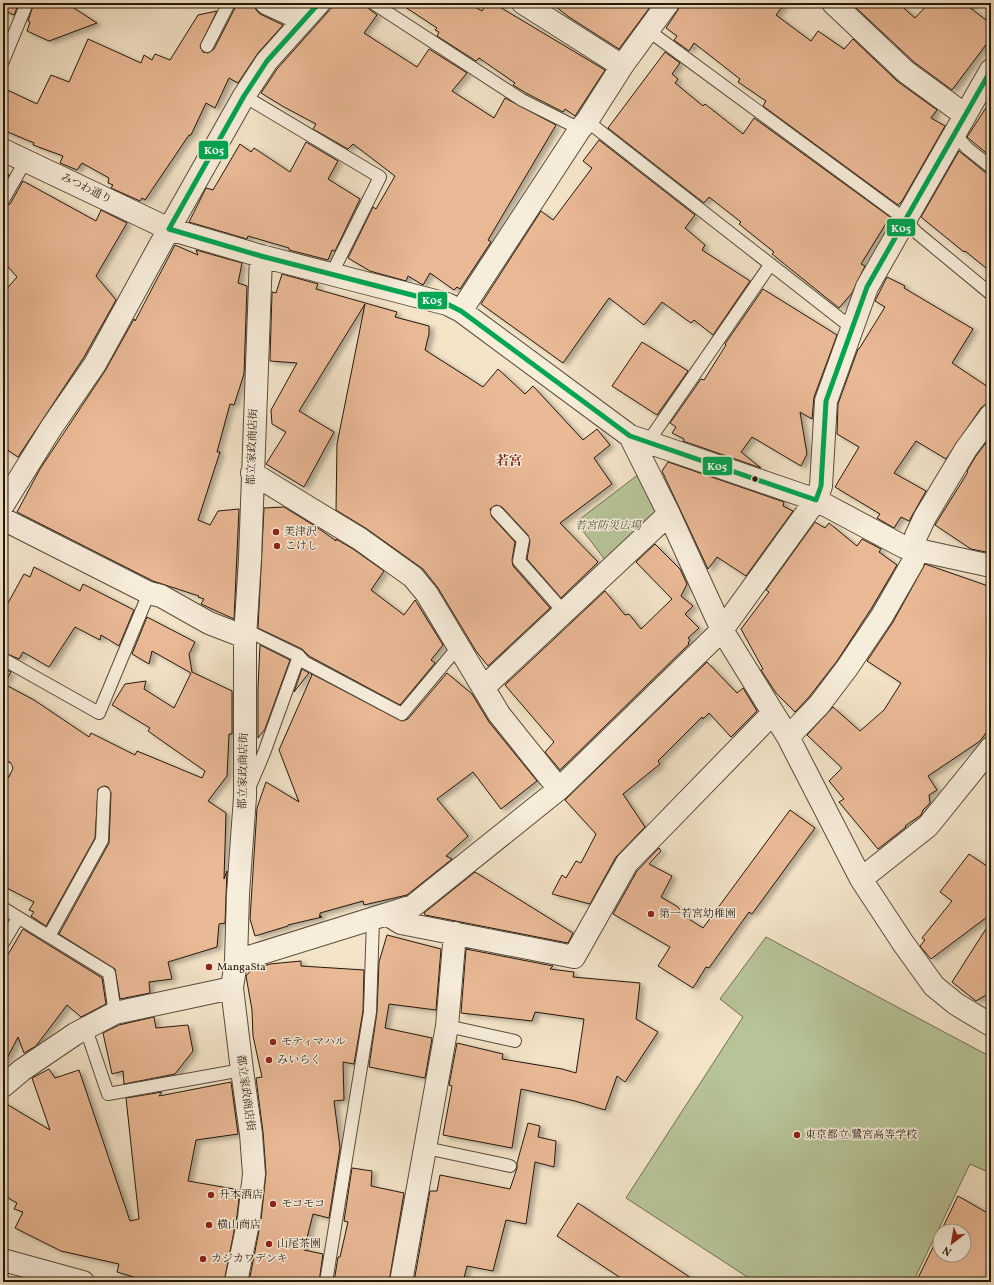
<svg xmlns="http://www.w3.org/2000/svg" width="994" height="1285" viewBox="0 0 994 1285" font-family="Vollkorn,'Noto Serif JP',serif">
  <style>
    .green { fill: #b7c498; stroke: #6e6e52 }
    .building { fill: #e9b895; stroke: #24180b; filter: url(#shadow) }
    .lines { fill: none; stroke-linecap: round; stroke-linejoin: round }
    .lane-casing { stroke: #584b3a; stroke-width: 14 }
    .street-casing { stroke: #584b3a; stroke-width: 24 }
    .lane { stroke: #f7eddb; stroke-width: 12 }
    .street { stroke: #f7eddb; stroke-width: 22 }
    .bus-1-casing { stroke: #f7eddb; stroke-width: 8 }
    .bus-1 { stroke: #00a651; stroke-width: 5 }
    .bus-dot { fill: #24180b; stroke: #f7eddb; stroke-width: 1.5 }
    .poi-dot { fill: #8f2418; stroke: #f7eddb; stroke-width: 1.5 }
    .labels { text-anchor: middle; dominant-baseline: central; stroke-width: 3; stroke-linejoin: round; paint-order: stroke }
    .street-label { font-size: 11px; fill: #24180b; stroke: #f7eddb }
    .park-label { font-size: 11px; font-style: italic; fill: #57543c; stroke: #f7eddb }
    .poi-label { font-size: 11px; fill: #24180b; stroke: #f7eddb; text-anchor: start }
    .quarter-label { font-size: 13px; font-weight: bold; fill: #7a1f14; stroke: #f7eddb }
    .line-badge { stroke: #f7eddb; stroke-width: 1.5 }
    .badge-label { font-size: 11px; text-anchor: middle; font-weight: bold; fill: #fff }
  </style>
  <defs>
    <filter id="shadow"><feDropShadow dx="4.5" dy="2.5" stdDeviation="2" flood-color="#0004"/></filter>
  </defs>
  <rect width="100%" height="100%" fill="#f3e3c7"/>
  <filter id="stains"><feTurbulence type="fractalNoise" baseFrequency=".005" numOctaves="4"/><feColorMatrix values="0 0 0 0 .2 0 0 0 0 .09 0 0 0 0 .02 0 0 0 .5 -.17"/></filter>
  <radialGradient id="worn" r=".72"><stop offset=".6" stop-color="#630" stop-opacity="0"/><stop offset="1" stop-color="#630" stop-opacity=".3"/></radialGradient>
  <!-- green -->
  <path class="green" d="M639 474 656 514 606 561 576 522Z
    M766 937 991 1057V1171L990 1173 970 1164 913 1282H755L626 1198 743 1017 720 999Z"/>
  <!-- building -->
  <path class="building" d="M3 3H19L14 15 3 10Z
    M34 3H66L97 23 49 41 27 31 30 22 28 21Z
    M246 3 254 4 256 10 260 14 283 25 258 53 238 83 229 78 215 108 206 103 191 135H189L145 200 142 198 140 201 111 188 113 185 108 183 109 178 82 163 77 170 60 163 63 156 33 145 34 143 3 130V88L37 104 51 75 69 82 88 39 141 63 144 55 152 60 155 54 170 60 198 15 217 11 200 46 203 52 208 53 214 49 236 6Z
    M336 3H366L369 9 377 15 364 33 417 67 429 49 467 73 452 91 494 118 505 98 556 125 488 240 491 242 460 289 457 287 454 290 430 273 423 285 408 276 406 281 370 271 348 258 373 207 376 209 395 176 353 144 348 149 313 129 316 124 284 107 261 93 277 69Z
    M399 3H468L482 11 487 3H493L605 70 575 116 565 109 563 112 526 93 513 85 515 83 479 58 476 61 437 36 439 32 435 30 437 28Z
    M551 3H653L619 49 569 17Z
    M680 3H785L776 15 811 41 818 31 844 49 853 39 897 81 937 110 931 118 945 126 902 201 898 205 763 106 766 101 738 82 740 79 694 43 689 51 674 40 677 36 666 28 678 10Z
    M851 3H898L915 18 929 3H964L991 24V38L952 90 914 62Z
    M665 52 680 63 672 74 678 79 675 83 703 106 705 104 743 134 754 118 890 217 861 264 865 266 852 293 839 308 772 254 774 252 739 224 741 222 709 197 704 203 608 128Z
    M991 100V157L967 137Z
    M599 140 695 215 685 228 705 245 702 250 750 281 713 335 694 320 691 323 662 302 644 325 609 298 563 363 481 304 541 211 553 220 592 168 583 161Z
    M306 142 338 161 328 179 360 199 335 251 332 250 328 260 289 250V248L248 236 247 239 189 222 206 188 213 190 240 144 251 152 254 148 290 172Z
    M959 151 986 173 991 174V272L965 251 964 252 921 217Z
    M3 171 9 175 3 185Z
    M23 181 96 221 101 210 127 223 96 276 116 300 84 357 18 457 3 447V293L17 277 3 261V207L10 204Z
    M175 245 198 255 196 250 242 263 238 283 247 286 244 374 234 405 230 404 217 452H220L198 520 210 525 218 511 239 509 234 619 201 604 204 599 198 597 199 596 153 581 17 512 40 469 105 371 134 319 135 321Z
    M282 274 318 284 316 289 397 312 395 317 429 326V334L425 350 483 387 498 369 525 394 533 386 583 440 597 429 610 445 594 458 612 484 560 523 598 562 561 598 527 559 530 541 528 535 502 507 496 505 490 509 492 517 515 542 512 560 513 566 550 608 488 666 476 651 438 588 423 569 367 529 336 510 337 444 365 304 299 411 334 432 304 487 266 464 286 432 272 424 271 410 297 363 270 361 272 292 276 293Z
    M887 277 905 286 904 288 973 329 952 363 991 389V403L986 404 981 408 946 459 916 441 894 473 926 491 909 521 901 517 894 528 877 518 880 514 835 487 859 447 837 434 838 404 858 349H859L885 307 875 301Z
    M763 289 837 335 814 397 812 419 800 412 807 454 801 466 752 437 741 452 761 468 683 441 684 439 672 433 676 427 670 423 701 379 704 380 726 345 725 344Z
    M642 342 688 371 657 415 612 386Z
    M991 436V553L971 549 935 525 968 472 967 471 976 456Z
    M668 462 784 502 783 506 793 511 746 576 717 557 708 569 662 471Z
    M284 507 318 528 336 541V539L353 549 384 571 371 590 404 615 415 600 443 645 431 660 435 663 400 705 309 656 302 649 258 628 264 508Z
    M815 522 825 528 829 523 857 546 862 539 881 549 879 552 897 565 871 609 837 661 809 697 795 712 776 693 761 670 763 669 741 629 769 592 766 590Z
    M655 544 680 569 687 584 681 596 693 606 685 614 699 628 688 638 690 640 688 643 689 644 560 770 545 752 554 742 505 685 605 591 625 615 629 614 641 629 672 599 636 562Z
    M925 564 991 587V726L980 741 928 776 937 790 929 795 930 803 923 810 921 815 905 826 906 827 878 849 839 802 844 799 829 781 842 768 807 735 833 707 860 731 884 710 901 683 867 661 893 622Z
    M34 567 80 591 83 584 134 610 119 646 101 635 100 640 75 627 49 667 23 652 19 659 3 652V612L24 574 30 577Z
    M147 617 195 642 189 654 192 672 232 691V734H229L227 776 208 801 226 813 224 879 227 871 225 923 219 924 217 947 168 962 172 979 149 982 150 993 120 999 115 969 59 934 109 843 111 793 108 787 104 786 98 789 95 838 46 926 31 916 34 912 29 910 34 902 3 886V780L9 777 13 768 10 762 3 761V668L11 672 4 684 34 700 89 737 91 733 135 755 137 751 202 778 205 771 148 731 150 728 112 705 125 684 146 681 144 689 174 708 191 673 152 651 149 664 132 654Z
    M260 645 290 660 265 729 258 738V688Z
    M707 662 737 693 743 688 757 711 731 737 709 713 703 719 702 717 658 761 660 764 623 794 645 827 616 857 590 904 552 894 562 875 566 878 576 861 581 863 596 834 565 800Z
    M302 669 309 673 294 692Z
    M310 673 402 721 408 719 447 673 472 694 489 722 537 781 501 809 473 772 437 799 468 836 446 856 452 859 407 895 364 905 363 901 320 913V916H319L322 917 288 925V926L255 936 250 919 257 808 266 782 299 802 279 750 312 675Z
    M790 810 815 828 752 914 749 912 709 968 706 967 693 988 658 966 670 947 613 914 637 871 659 848 661 851 649 864 672 876 661 897 678 907 684 916 703 928Z
    M969 854 991 869V914L931 959 920 946 925 940 922 938 952 901 940 892Z
    M475 872 573 933 568 943 425 915 424 913Z
    M991 921V992L976 1001 952 982Z
    M23 929 102 978 106 1004 81 1017 67 1005 36 1046 24 1053 18 1037 3 1066V963Z
    M387 935 441 949 436 1010 389 1004 385 1028 432 1038 425 1078 369 1067 377 1012 379 962Z
    M466 949 553 966 550 969 574 972 573 977 640 983 636 1019 658 1032 625 1082 617 1076 605 1110 575 1101 521 1089 512 1148 443 1135 452 1086 449 1085 457 1043 503 1054 502 1059 562 1069 576 1073 584 1019 535 1012 532 1021 461 1013Z
    M301 961V966L364 970 363 1011 354 1064 343 1062 344 1100 334 1101 340 1148 329 1218 313 1214 304 1250 323 1254 319 1282H249L261 1220 266 1173 263 1132 256 1078 262 1077 253 1036 252 1010 246 976 252 969 270 964Z
    M154 1017 156 1028 188 1025 193 1051 175 1074 124 1084 123 1071 112 1074 103 1033 119 1025Z
    M49 1069 55 1078 79 1070 130 1221 139 1219 126 1098 162 1092 159 1096 231 1082 238 1134 196 1140 188 1181 240 1190 237 1216 224 1282H150L117 1272 119 1264 61 1251 15 1228 23 1212 14 1209 17 1203 3 1195V1102L50 1130 32 1078Z
    M528 1123 540 1126 538 1137 556 1141 554 1167 535 1162 526 1224 506 1220 493 1271 467 1266 463 1282H414L430 1191H437L440 1175 510 1189 517 1168V1163Z
    M352 1168 372 1171 371 1186 404 1193 389 1282H334L338 1257H340L348 1222 344 1221Z
    M958 1196 991 1215V1282H916L940 1233V1255H964V1231H941Z
    M578 1203 697 1282H627L557 1236Z"/>
  <g class="lines">
    <!-- lane casing -->
    <g class="lane-casing">
      <path id="lane" d="M373 3 522 100 580 129
        M649 31 906 220 916 232 991 294
        M207 46 229 3
        M3 61 27 3
        M244 96 380 177 331 275
        M587 121 852 328
        M955 134 967 148 991 167
        M3 200 26 160
        M648 442 770 265
        M497 512 523 540 519 561 564 612
        M246 630 299 656 304 662 402 714 459 646
        M3 659 99 713 149 593
        M3 773 6 768
        M250 786 264 753 299 656
        M3 908 109 973 115 1013
        M49 936 102 840 104 793
        M3 943 18 918
        M447 1026 515 1041
        M86 1029 108 1094 242 1070
        M426 1148 510 1166
        M326 1282 370 1012 373 919"/>
    </g>
    <!-- street casing -->
    <g class="street-casing">
      <path id="street" d="M266 3 303 20
        M523 3 622 66
        M833 3 906 72 965 115
        M3 150 169 229 261 256 447 304 461 311 630 436 816 500 904 547 991 566
        M461 311 580 129 587 121 622 66 668 3
        M630 436 669 514 722 630 788 737 861 879 903 943 934 986 956 1004 991 1025
        M252 473 360 539 413 577 427 594 499 714 559 789
        M3 505 51 428 95 364 169 229 244 96 267 61 319 3
        M3 519 149 593 161 596 209 623 245 637
        M483 688 669 514
        M788 737 819 705 847 668 882 616 913 562 916 536 925 517 966 449 991 415
        M861 879 928 826 991 748
        M388 915 401 923 574 957 627 863 772 714
        M236 961 413 906 559 789 722 630 816 500 821 486 826 401 867 287 991 70
        M3 1086 22 1070 75 1034 115 1013 232 988
        M3 1260 83 1282
        M236 1282 249 1218 254 1174 251 1134 242 1070 232 988 236 961 238 894 245 797V637L250 559 261 256
        M401 1282 447 1026 455 933"/>
    </g>
    <!-- lane -->
    <use href="#lane" class="lane"/>
    <!-- street -->
    <use href="#street" class="street"/>
    <!-- bus-1 casing -->
    <g class="bus-1-casing">
      <path id="bus-1" d="M319 3 267 61 244 96 169 229 261 256 447 304 461 311 630 436 816 500 821 486 826 401 867 287 991 70"/>
    </g>
    <!-- bus-1 -->
    <use href="#bus-1" class="bus-1"/>
  </g>
  <!-- markers -->
  <circle class="bus-dot" cx="755" cy="479" r="3.5"/>
  <g class="poi-dot">
    <circle cx="276" cy="532" r="4"/>
    <circle cx="277" cy="546" r="4"/>
    <circle cx="651" cy="914" r="4"/>
    <circle cx="209" cy="967" r="4"/>
    <circle cx="273" cy="1042" r="4"/>
    <circle cx="269" cy="1060" r="4"/>
    <circle cx="797" cy="1135" r="4"/>
    <circle cx="211" cy="1195" r="4"/>
    <circle cx="273" cy="1204" r="4"/>
    <circle cx="209" cy="1225" r="4"/>
    <circle cx="269" cy="1244" r="4"/>
    <circle cx="203" cy="1259" r="4"/>
  </g>
  <g class="labels">
    <!-- street labels -->
    <g class="street-label">
      <text transform="translate(86 189) rotate(26)">みつわ通り</text>
      <text transform="translate(253 447) rotate(-88)">都立家政商店街</text>
      <text transform="translate(244 771) rotate(-89)">都立家政商店街</text>
      <text transform="translate(245 1093) rotate(82)">都立家政商店街</text>
    </g>
    <!-- park labels -->
    <g class="park-label">
      <text x="608" y="526">若宮防災広場</text>
    </g>
    <!-- poi labels -->
    <g class="poi-label">
      <text x="284" y="532">美津沢</text>
      <text x="285" y="546">こけし</text>
      <text x="659" y="914">第一若宮幼稚園</text>
      <text x="217" y="967">MangaSta</text>
      <text x="281" y="1042">モティマハル</text>
      <text x="277" y="1060">みいらく</text>
      <text x="805" y="1135">東京都立 鷺宮高等学校</text>
      <text x="219" y="1195">升本酒店</text>
      <text x="281" y="1204">モコモコ</text>
      <text x="217" y="1225">横山商店</text>
      <text x="277" y="1244">山尾茶園</text>
      <text x="211" y="1259">カジカワデンキ</text>
    </g>
    <!-- quarter labels -->
    <g class="quarter-label">
      <text x="509" y="462">若宮</text>
    </g>
  </g>
  <g class="line-badge">
    <rect x="198" y="140" width="31" height="20" rx="4" fill="#00a651"/>
    <rect x="886" y="218" width="30" height="19" rx="4" fill="#00a651"/>
    <rect x="417" y="291" width="31" height="19" rx="4" fill="#00a651"/>
    <rect x="702" y="456" width="31" height="20" rx="4" fill="#00a651"/>
  </g>
  <g class="badge-label">
    <text x="214" y="154">K05</text>
    <text x="901" y="232">K05</text>
    <text x="432" y="304">K05</text>
    <text x="717" y="470">K05</text>
  </g>
  <!-- margin -->
  <rect width="994" height="1285" fill="none" stroke="#f3e3c7" stroke-width="16"/>
  <rect x="4" y="4" width="986" height="1277" fill="none" stroke="#24180b" stroke-width="2"/>
  <rect x="8" y="8" width="978" height="1269" fill="none" stroke="#24180b"/>
  <!-- north arrow -->
  <g transform="translate(952 1243) rotate(211)"><circle r="19" fill="#f7eddb" stroke="#a39888"/>
  <path d="M0-3L7 15L0 10L-7 15Z" fill="#8f2418"/>
  <text y="-6" font-size="11" font-weight="bold" text-anchor="middle" fill="#24180b">N</text>
  </g>
  <rect width="100%" height="100%" filter="url(#stains)"/>
  <rect width="100%" height="100%" fill="url(#worn)"/>
</svg>
